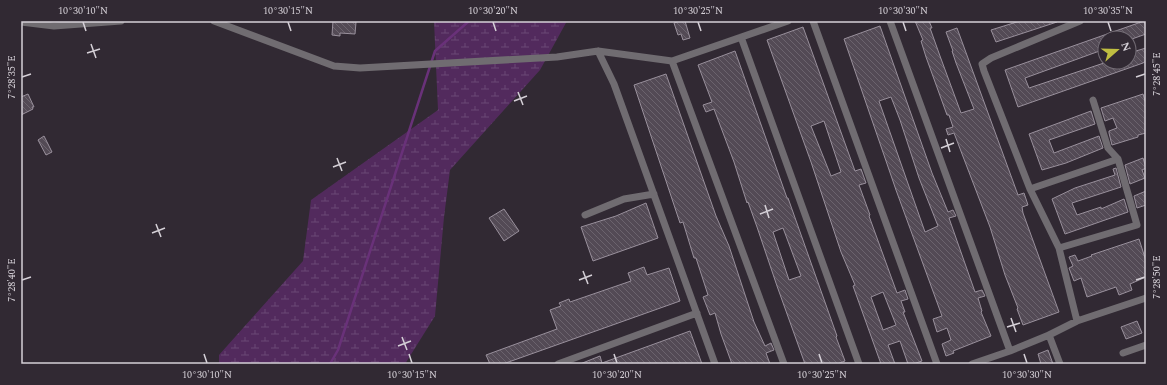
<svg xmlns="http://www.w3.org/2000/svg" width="1167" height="385" viewBox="0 0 1167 385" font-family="Spectral,serif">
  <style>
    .wetland { fill: url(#wetland-marsh) }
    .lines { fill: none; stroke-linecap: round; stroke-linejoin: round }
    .stream { stroke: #693179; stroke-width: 2.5 }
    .building { fill: url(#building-back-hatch); stroke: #99909c; fill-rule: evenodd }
    .street { stroke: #706c71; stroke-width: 7 }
    .ticks { fill: none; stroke: #d5d0d7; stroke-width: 1.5 }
    .neatline { fill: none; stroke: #d5d0d7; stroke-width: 1.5 }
    .ticks-label { font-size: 10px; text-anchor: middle; fill: #d5d0d7 }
  </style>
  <defs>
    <pattern id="wetland-marsh" width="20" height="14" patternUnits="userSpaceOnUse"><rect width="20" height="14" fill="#522a5d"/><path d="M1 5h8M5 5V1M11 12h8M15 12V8" fill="none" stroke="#6a4874"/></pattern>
    <pattern id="building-back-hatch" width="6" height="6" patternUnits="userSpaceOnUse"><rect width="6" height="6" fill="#534a55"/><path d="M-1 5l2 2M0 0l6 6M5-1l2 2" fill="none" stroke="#6b636d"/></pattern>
  </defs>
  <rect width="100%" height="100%" fill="#312933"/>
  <!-- wetland -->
  <path class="wetland" d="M434 21H567L540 70 450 170 444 217 435 316 405 364H219V355L303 261 311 200 438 110Z"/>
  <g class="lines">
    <!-- stream -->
    <path class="stream" d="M330 364 338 350 435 51 469 21"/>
  </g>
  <!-- building -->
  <path class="building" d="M333 21 356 22 355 34 340 33V36L332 35Z
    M680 21H685L690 38 683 40 681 34 678 35 674 23Z
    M915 21H929L932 28H930L940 56 961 113 974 109 956 63 952 51H953L946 32 957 28 1018 195 1024 193 1028 205 1022 207 1023 213 1059 312 1023 325 1017 309 1018 308 1005 275 990 227 954 133 948 135 946 129 953 127 949 115H947L926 57 921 41 923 40Z
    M1020 21H1057V22L996 42 991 30Z
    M1144 21 1146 27V34L1129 40V38H1105V49L1025 78 1029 88 1107 62H1129V53L1146 48V61L1143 63 1018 107 1005 70Z
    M880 26 932 173 948 212 953 210 956 216 949 218 975 292 982 290 985 296 978 298 982 311 981 312 991 336 953 351 954 353 946 356 942 344 951 340 947 328 937 332 933 319 942 316 896 190 844 39ZM891 97 900 120 919 178 938 226 925 232 879 101Z
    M803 27 855 171 861 169 866 183 859 185 870 215 869 216 897 293 905 290 908 299 901 301 905 312H903L922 361 913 364H908L900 341 888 345 895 364H881L853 286 855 285 841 252 811 162 767 40ZM824 121 841 172 831 176 811 126ZM883 292 896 325 883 330 871 297Z
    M735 51 787 198H788L837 336 836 337 845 361 837 364H805L777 286 757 227 748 202 747 203 734 162 714 109 706 112 703 105 712 102 698 65ZM783 228 801 276 789 280 773 232Z
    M666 74 716 216 729 246 754 322 765 346 771 343 774 350 766 353 770 364H732L721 334 715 313 710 315 703 297 708 295 696 258H694L683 222 680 223 634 85Z
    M28 94 34 107H32L33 109 21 115V97Z
    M1143 94 1146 104V133L1138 135V137L1112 145 1109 133V131L1117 128 1113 118 1105 121 1101 108Z
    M1091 111 1095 124 1049 140 1054 153 1099 136 1103 148 1066 163 1042 170 1029 134Z
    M44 136 52 152 46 155 38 140Z
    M1143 158 1146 168 1142 170 1145 178 1130 184 1125 165Z
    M1116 168 1121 187 1072 203 1077 215 1101 207V209L1124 199 1128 212 1065 234 1052 199 1075 188 1115 175 1113 169Z
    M1146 191V205L1137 208 1134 196Z
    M646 203 658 238 593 261 581 227 616 216Z
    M504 209 519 231 504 241 489 218Z
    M1139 239 1146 261V277L1130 284 1132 290 1119 295 1116 287 1087 297 1081 278 1074 281 1069 268 1073 266 1069 257 1075 255 1078 261 1092 256 1091 255Z
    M644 267 647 275 669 268 680 301 503 364H490L486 355 557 329 550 310 561 306 559 303 569 299 570 302 631 281 628 273Z
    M1137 321 1142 333 1126 339 1121 327Z
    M690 331 702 364H580L600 356 602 363Z
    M1048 350 1053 364H1041L1038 354Z"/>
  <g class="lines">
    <!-- street -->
    <path class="street" d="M214 21 334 66 360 68 557 57 598 51 672 61 788 21
      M813 21 937 364
      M890 21 1010 351 1049 335 1060 364
      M21 22 54 26 121 21
      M741 37 859 364
      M598 51 614 84 715 364
      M672 61 784 364
      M1030 189 1118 159
      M585 215 624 199 654 194
      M1059 248 1137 225 1118 159 1108 148 1093 100
      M1077 321 1059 248 1030 189 984 71 982 64 991 58 1080 21
      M1049 335 1077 321 1146 298
      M1123 353 1146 345
      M558 364 697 313
      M972 364 1010 351"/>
  </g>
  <!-- ticks -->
  <path class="ticks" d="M83 22 86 31M288 22 291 31M493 22 496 31M698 22 701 31M903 22 906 31M1108 22 1111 31M91 44 96 58M87 53 100 49M22 77 31 74M1136 77 1145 74M518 92 523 105M514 101 527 96M946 139 950 152M941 148 954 143M337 158 342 171M333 167 346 162M765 205 769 218M760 214 773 209M156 224 161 237M152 233 165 228M583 271 588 284M22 280 31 277M579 280 592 275M1136 280 1145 277M1011 318 1016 332M1007 327 1020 323M402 337 407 350M398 346 411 341M204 354 207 363M409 354 412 363M614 354 617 363M819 354 822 363M1024 354 1027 363"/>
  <!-- border -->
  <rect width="1167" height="385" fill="none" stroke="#312933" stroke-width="44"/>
  <!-- north arrow -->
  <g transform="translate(1117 50) rotate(70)"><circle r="19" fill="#312933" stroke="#736c75"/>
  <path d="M0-3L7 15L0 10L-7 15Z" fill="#c0be41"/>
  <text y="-6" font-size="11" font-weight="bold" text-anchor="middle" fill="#d5d0d7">N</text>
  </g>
  <rect x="22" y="22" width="1123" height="341" class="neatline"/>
  <g class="ticks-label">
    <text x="83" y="14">10°30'10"N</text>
    <text x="288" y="14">10°30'15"N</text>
    <text x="493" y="14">10°30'20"N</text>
    <text x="698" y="14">10°30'25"N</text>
    <text x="903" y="14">10°30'30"N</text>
    <text x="1108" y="14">10°30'35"N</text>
    <text transform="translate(1156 74) rotate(-90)" y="4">7°28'45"E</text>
    <text transform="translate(11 77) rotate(-90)" y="4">7°28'35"E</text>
    <text transform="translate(1156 277) rotate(-90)" y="4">7°28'50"E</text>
    <text transform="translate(11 280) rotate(-90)" y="4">7°28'40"E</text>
    <text x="207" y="378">10°30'10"N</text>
    <text x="412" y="378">10°30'15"N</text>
    <text x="617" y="378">10°30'20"N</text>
    <text x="822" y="378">10°30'25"N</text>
    <text x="1027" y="378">10°30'30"N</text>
  </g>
</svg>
